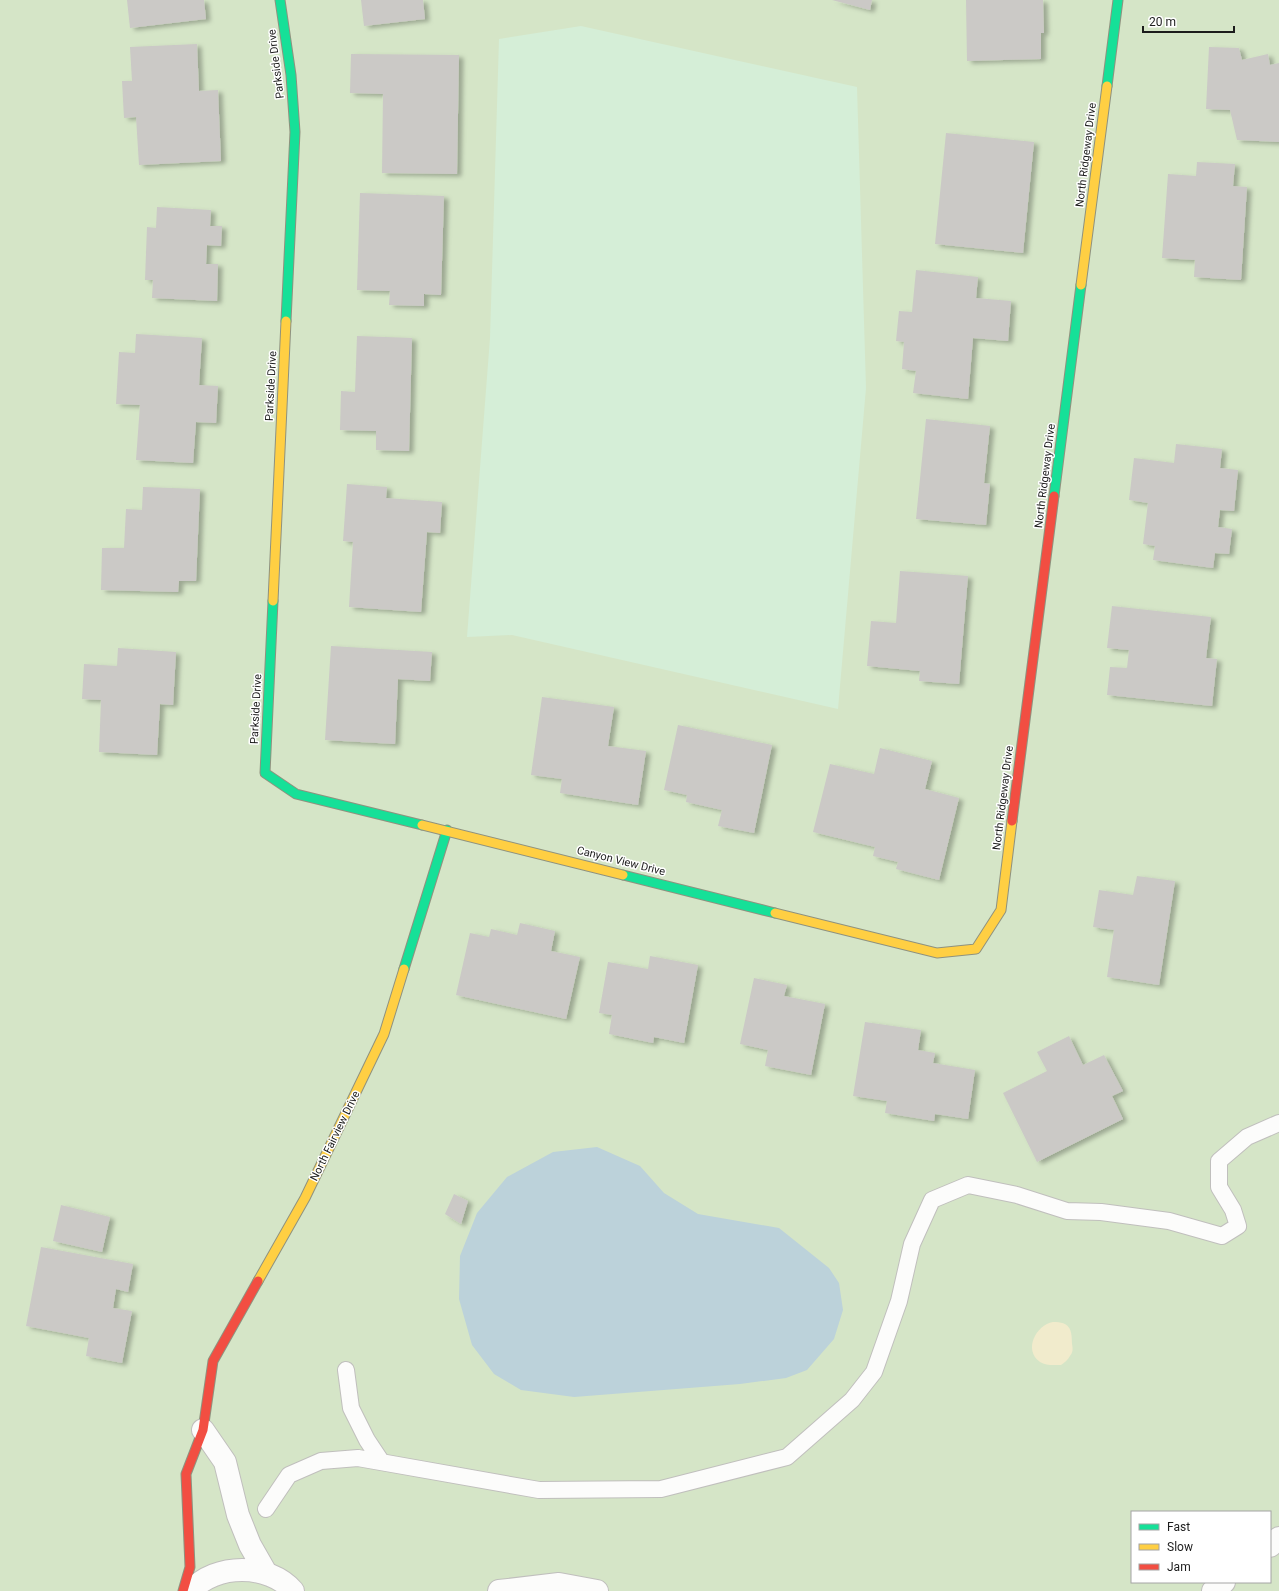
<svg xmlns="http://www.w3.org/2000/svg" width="1279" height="1591" viewBox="0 0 1279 1591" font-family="Roboto,sans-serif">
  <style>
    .grass { fill: #d5e5c7; fill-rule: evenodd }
    .sand { fill: #f1ebcc }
    .park { fill: #d5eed7 }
    .water { fill: #bcd2da }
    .building { fill: #cbc9c6; filter: url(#shadow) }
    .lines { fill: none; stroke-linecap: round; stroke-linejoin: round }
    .lane-casing { stroke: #c0bfbd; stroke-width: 18 }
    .street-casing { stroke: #c0bfbd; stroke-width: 24 }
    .fast-casing { stroke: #8f927f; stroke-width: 11 }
    .slow-casing { stroke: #8f927f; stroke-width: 11 }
    .jam-casing { stroke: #8f927f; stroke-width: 11 }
    .lane { stroke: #fcfcfb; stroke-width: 16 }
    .street { stroke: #fcfcfb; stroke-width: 22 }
    .fast { stroke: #16e098; stroke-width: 9 }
    .slow { stroke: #ffcf43; stroke-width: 9 }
    .jam { stroke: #f24e42; stroke-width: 9 }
    .labels { text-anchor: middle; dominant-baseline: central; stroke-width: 3; stroke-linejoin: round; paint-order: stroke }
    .street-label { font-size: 11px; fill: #1c1c1c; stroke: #fff }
  </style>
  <defs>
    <filter id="shadow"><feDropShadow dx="4.5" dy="2.5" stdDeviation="2" flood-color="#0004"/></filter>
  </defs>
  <rect width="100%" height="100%" fill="#eae9e5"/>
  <!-- grass -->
  <path class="grass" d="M0 0H1279V1591H0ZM1132 1512H1270V1582H1132Z"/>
  <!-- sand -->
  <path class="sand" d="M1053 1322C1070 1322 1072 1329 1072 1344 1073 1349 1073 1352 1070 1356 1068 1360 1064 1363 1061 1365 1054 1365 1046 1366 1040 1362 1023 1350 1036 1325 1053 1322Z"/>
  <!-- park -->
  <path class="park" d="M581 26 857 87 866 388 838 709 512 635 467 637 490 338 499 39Z"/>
  <!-- water -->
  <path class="water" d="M597 1147 640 1166 664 1193 698 1214 779 1228 829 1268 839 1283 843 1310 834 1339 807 1370 786 1378 740 1384 574 1397 521 1390 494 1374 472 1345 459 1299 460 1256 477 1213 507 1177 553 1152Z"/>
  <!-- building -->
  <path class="building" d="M127 0H204L206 19 130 28Z
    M361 0H423L425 19 364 26Z
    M832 0H872L870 10Z
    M966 0H1043L1044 33H1041V59L967 61Z
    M197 44 199 91 218 90 221 161 139 165 136 117 124 118 122 81H132L130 47Z
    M1209 47 1239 48 1242 60 1268 54 1270 65 1279 63V142L1237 140 1230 110 1206 109Z
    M351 54 459 55 457 174 382 173 383 94 350 93Z
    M946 133 1034 142 1023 253 935 244Z
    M1197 162 1235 164 1233 186 1247 187 1241 280 1194 277 1195 260 1162 258 1168 174 1196 176Z
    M360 193 444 196 441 295 424 294V306L389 305 390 291 357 290Z
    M157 207 211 210 210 226H222L221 246 207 245 206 264H218L217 301 152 298 153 280H145L147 227 156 228Z
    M916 270 978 277 976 298 1011 301 1008 341 973 338 968 399 913 393 916 371 902 369 904 342 896 341 899 311 912 312Z
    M136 334 202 338 199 385 218 386 216 423 196 422 193 463 136 460 140 405 116 404 119 352 135 353Z
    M357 336 412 338 409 451 376 450V431L340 430 341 391 355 392Z
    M926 419 990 426 984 483 990 484 986 525 916 519Z
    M1176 444 1222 449 1220 468 1238 470 1234 511 1220 510 1218 527 1232 529 1229 554 1215 553 1213 568 1153 560 1155 546 1143 544 1148 503 1129 500 1134 458 1174 463Z
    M347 484 387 487 386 498 442 502 440 533 427 532 421 612 349 607 353 542 343 541Z
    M143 487 200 489 196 581H179L178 592 101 590 102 548H124L126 509 142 510Z
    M900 571 968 576 959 684 919 681 920 671 867 666 871 621 896 623Z
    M1112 606 1211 617 1206 658 1217 659 1212 706 1107 695 1110 667 1127 668 1129 650 1107 648Z
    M331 646 432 652 430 681 398 679 395 744 325 740Z
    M118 648 176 652 173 705 160 704 157 755 99 752 101 700 82 699 84 664 117 666Z
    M542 697 614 707 608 746 646 751 638 805 560 793 562 779 531 775Z
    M678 725 772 745 754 833 718 826 722 810 686 802 687 795 664 790Z
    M880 748 932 761 925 789 959 798 939 880 896 869 898 862 873 856 875 847 813 832 830 764 874 774Z
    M1137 876 1175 881 1159 985 1107 977 1114 930 1093 927 1099 890 1133 895Z
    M520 923 555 931 551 951 580 957 566 1019 456 995 470 933 489 937 491 929 517 935Z
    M650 956 698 965 684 1043 654 1037 653 1043 609 1034 612 1015 599 1013 608 962 648 969Z
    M754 978 787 985 784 996 825 1004 811 1075 765 1066 768 1050 740 1044Z
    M865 1022 921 1030 918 1050 935 1053 933 1063 975 1070 968 1119 935 1114 934 1121 885 1113 887 1101 853 1096Z
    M1069 1036 1083 1065 1104 1055 1123 1091 1112 1096 1123 1119 1037 1162 1003 1093 1047 1071 1037 1052Z
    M454 1194 468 1201 461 1224 445 1214Z
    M61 1205 110 1217 102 1252 53 1241Z
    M41 1247 133 1264 128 1292 116 1289 113 1308 132 1311 122 1363 86 1356 89 1338 26 1326Z"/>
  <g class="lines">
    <!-- lane casing -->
    <g class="lane-casing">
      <path id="lane" d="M346 1370 351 1408 367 1440 381 1461
        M266 1509 289 1475 321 1461 358 1458 539 1490 661 1489 787 1457 852 1400 874 1372 899 1301 912 1244 932 1200 968 1185 1017 1195 1067 1211 1101 1212 1169 1221 1222 1236 1238 1226 1233 1210 1219 1187V1161L1247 1137 1279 1123"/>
    </g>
    <!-- street casing -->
    <g class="street-casing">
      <path id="street" d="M203 1430 225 1462 238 1515 250 1545 266 1573
        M1270 1546 1279 1538
        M191 1591C215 1563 269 1563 293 1591
        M499 1591 559 1584 597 1591
        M1213 1591 1224 1582"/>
    </g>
    <!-- fast casing -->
    <g class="fast-casing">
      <path id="fast" d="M280 0 291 75 295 132 286 321
        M1107 86 1118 0
        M1054 496 1081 285
        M273 601 265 773 296 794 422 825
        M623 875 775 913
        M404 969 447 830"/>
    </g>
    <!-- slow casing -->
    <g class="slow-casing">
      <path id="slow" d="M1081 285 1107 86
        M273 601 286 321
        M422 825 623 875
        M775 913 937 953 976 949 1001 910 1012 821
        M258 1281 305 1198 384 1034 404 969"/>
    </g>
    <!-- jam casing -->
    <g class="jam-casing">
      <path id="jam" d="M1012 821 1054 496
        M183 1591 190 1567 186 1474 203 1430 213 1361 258 1281"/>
    </g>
    <!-- lane -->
    <use href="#lane" class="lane"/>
    <!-- street -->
    <use href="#street" class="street"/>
    <!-- fast -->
    <use href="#fast" class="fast"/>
    <!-- slow -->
    <use href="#slow" class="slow"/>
    <!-- jam -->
    <use href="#jam" class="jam"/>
  </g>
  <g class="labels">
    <!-- street labels -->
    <g class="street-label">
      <text transform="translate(276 64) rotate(-97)">Parkside Drive</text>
      <text transform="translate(1086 155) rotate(-83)">North Ridgeway Drive</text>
      <text transform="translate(271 386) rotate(-87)">Parkside Drive</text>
      <text transform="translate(1045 476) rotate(-83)">North Ridgeway Drive</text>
      <text transform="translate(256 709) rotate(-87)">Parkside Drive</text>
      <text transform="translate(1003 798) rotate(-83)">North Ridgeway Drive</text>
      <text transform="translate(621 861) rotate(14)">Canyon View Drive</text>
      <text transform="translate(335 1136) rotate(-64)">North Fairview Drive</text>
    </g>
  </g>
  <!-- legend -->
  <rect x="1131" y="1511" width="140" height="72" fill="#ffffff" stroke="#a4a4a4"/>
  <rect x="1139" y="1524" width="20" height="6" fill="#16e098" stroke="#a4a4a4"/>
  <text x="1167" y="1531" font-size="12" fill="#1c1c1c">Fast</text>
  <rect x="1139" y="1544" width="20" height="6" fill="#ffcf43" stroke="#a4a4a4"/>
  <text x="1167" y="1551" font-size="12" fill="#1c1c1c">Slow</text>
  <rect x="1139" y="1564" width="20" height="6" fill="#f24e42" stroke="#a4a4a4"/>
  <text x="1167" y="1571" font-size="12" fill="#1c1c1c">Jam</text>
  <!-- scale -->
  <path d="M1143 26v6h91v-6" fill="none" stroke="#1c1c1c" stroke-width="2"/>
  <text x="1149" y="26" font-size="12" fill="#1c1c1c" stroke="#ffffff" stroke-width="3" paint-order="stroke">20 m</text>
</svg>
